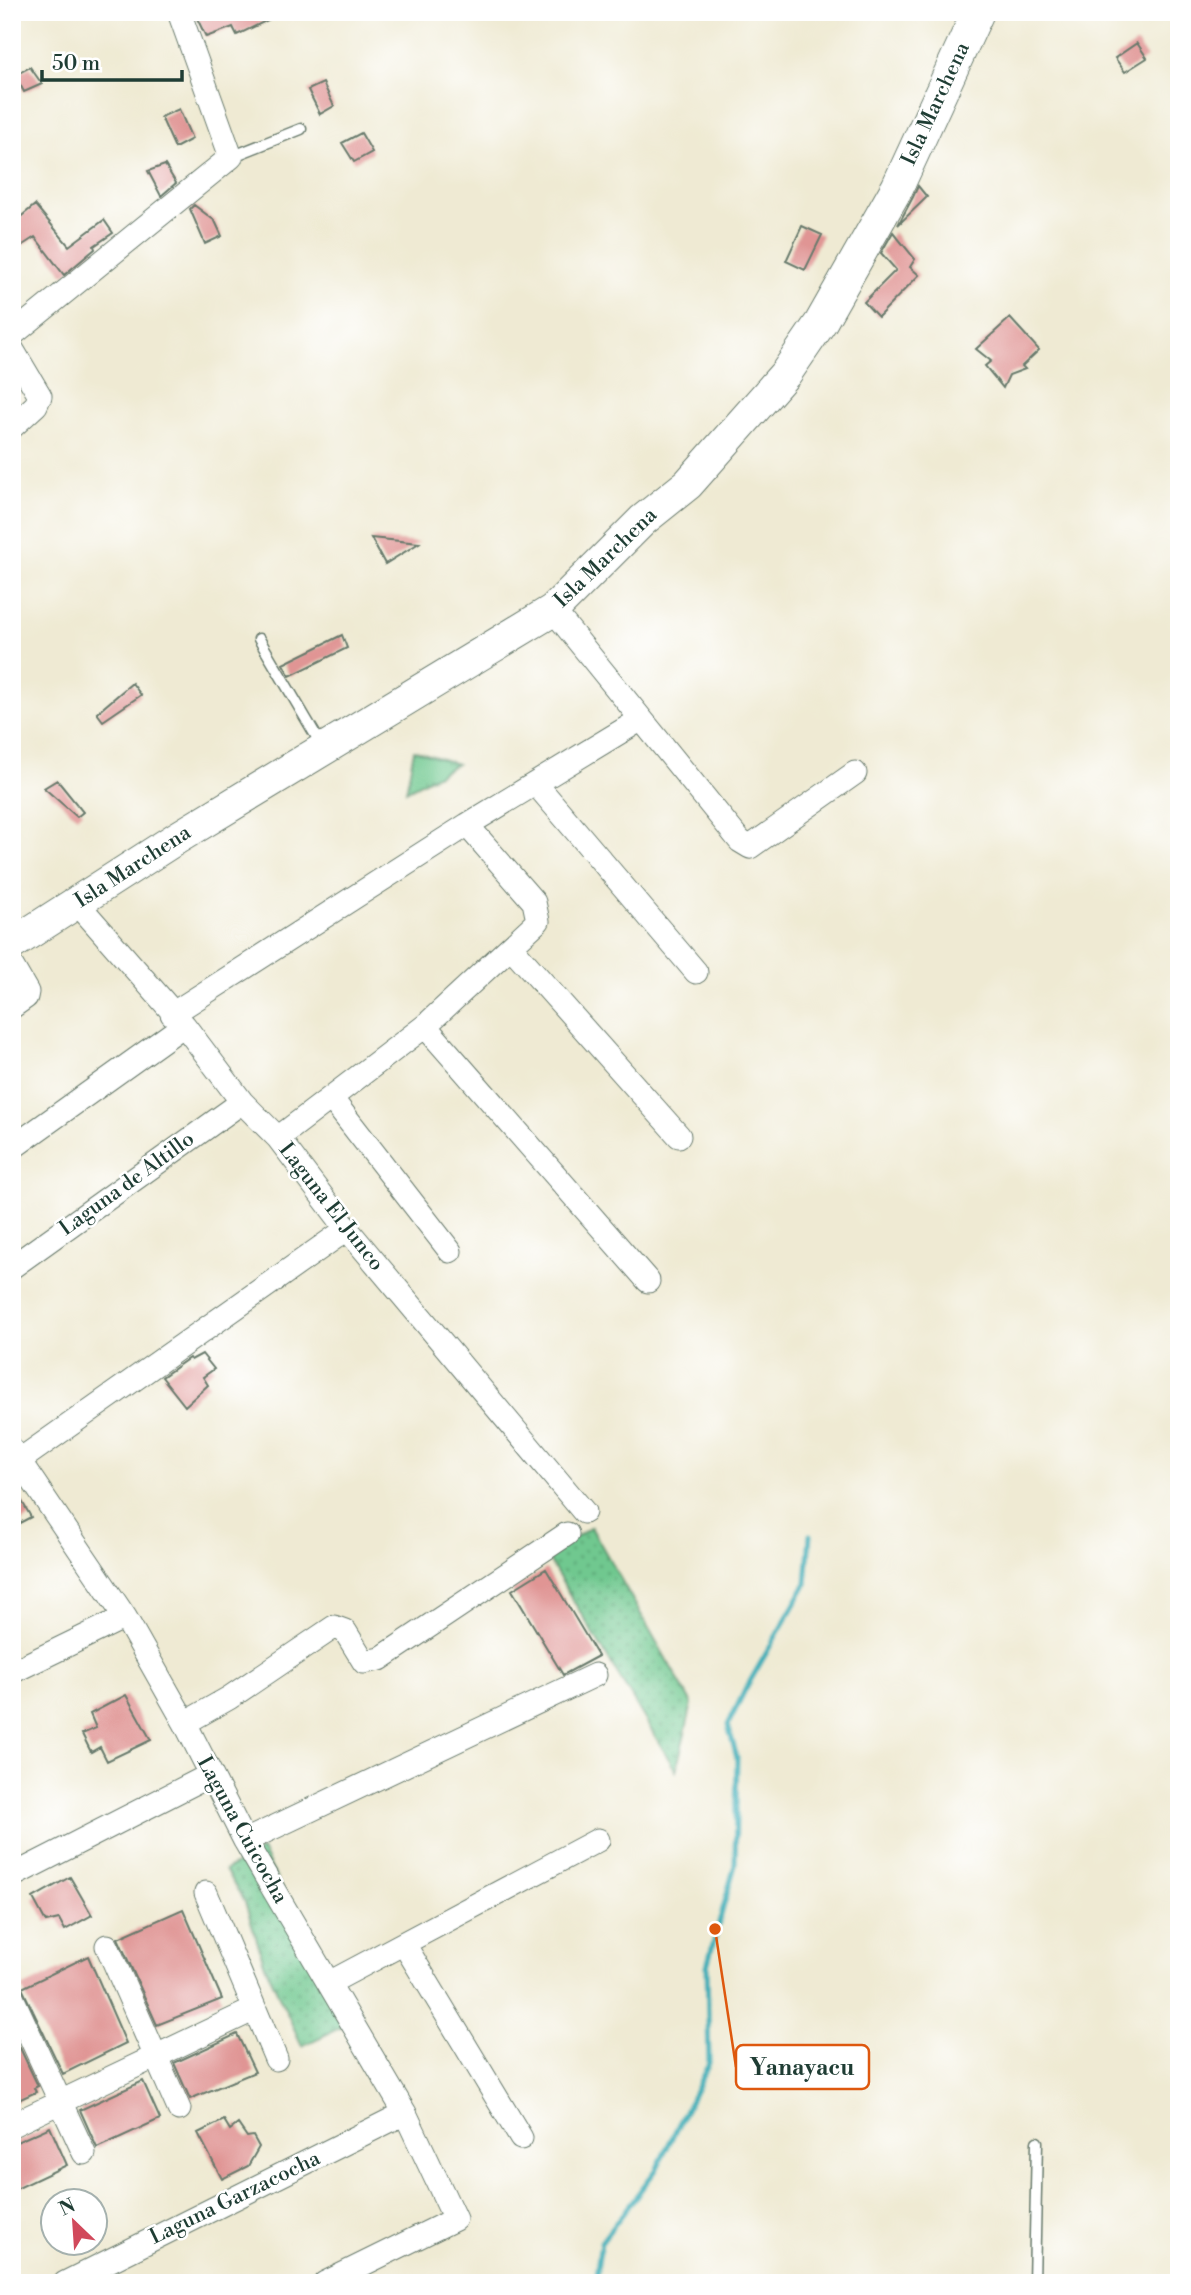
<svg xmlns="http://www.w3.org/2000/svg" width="1191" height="2295" viewBox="0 0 1191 2295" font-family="'Libre Bodoni',serif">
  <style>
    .grass { fill: url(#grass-tufts); stroke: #478262; stroke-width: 2 }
    .park { fill: url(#park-dots); stroke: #478262; stroke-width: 2 }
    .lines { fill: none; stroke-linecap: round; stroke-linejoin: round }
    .stream { stroke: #3eaeb8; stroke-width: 5 }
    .building { fill: #e09594 }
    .lane-casing { stroke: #687a6c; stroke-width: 13 }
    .street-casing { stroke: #687a6c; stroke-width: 25 }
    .secondary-casing { stroke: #687a6c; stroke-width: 34 }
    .lane { stroke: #fff; stroke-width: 10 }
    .street { stroke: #fff; stroke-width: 23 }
    .secondary { stroke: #fff; stroke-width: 32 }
    .labels { text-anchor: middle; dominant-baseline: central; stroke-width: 5; stroke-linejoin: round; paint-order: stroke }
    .street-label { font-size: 21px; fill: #1f3d34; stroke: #fff }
    .leader { fill: none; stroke: #de580e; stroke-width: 2.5 }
    .callout-dot { fill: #de580e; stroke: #fff; stroke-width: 2.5 }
    .callout { fill: #fff; stroke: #de580e; stroke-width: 2.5 }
    .callout-label { font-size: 23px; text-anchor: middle; font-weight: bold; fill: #1f3d34 }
  </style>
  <defs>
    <pattern id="grass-tufts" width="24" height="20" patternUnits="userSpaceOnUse" patternTransform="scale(1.75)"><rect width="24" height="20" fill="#6fc88f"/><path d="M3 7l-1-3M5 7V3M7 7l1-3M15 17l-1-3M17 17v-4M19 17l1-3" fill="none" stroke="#5ba476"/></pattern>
    <pattern id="park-dots" width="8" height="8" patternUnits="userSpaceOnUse" patternTransform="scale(1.75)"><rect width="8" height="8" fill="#6fc88f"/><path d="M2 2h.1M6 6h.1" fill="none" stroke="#5ba476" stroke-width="1.8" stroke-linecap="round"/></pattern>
  </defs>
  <rect width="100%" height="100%" fill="#fff"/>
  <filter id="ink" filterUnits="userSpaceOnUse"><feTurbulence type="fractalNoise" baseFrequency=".0143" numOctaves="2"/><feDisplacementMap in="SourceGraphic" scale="14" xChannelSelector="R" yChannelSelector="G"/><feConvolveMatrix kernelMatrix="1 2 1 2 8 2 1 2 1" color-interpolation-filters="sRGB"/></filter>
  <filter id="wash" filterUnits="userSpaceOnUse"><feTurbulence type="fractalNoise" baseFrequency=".00686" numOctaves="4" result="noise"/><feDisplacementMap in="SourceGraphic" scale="28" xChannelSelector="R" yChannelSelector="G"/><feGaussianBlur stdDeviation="1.57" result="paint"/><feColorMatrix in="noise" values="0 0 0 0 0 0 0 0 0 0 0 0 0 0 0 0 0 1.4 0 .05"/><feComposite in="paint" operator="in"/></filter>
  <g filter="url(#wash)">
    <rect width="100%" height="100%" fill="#efead3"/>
    <!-- grass -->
    <path class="grass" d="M414 750 457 764 406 791Z"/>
    <!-- park -->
    <path class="park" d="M591 1527 692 1704 676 1771 547 1557Z
      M262 1850 350 2023 302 2046 264 1963 245 1902 225 1870Z"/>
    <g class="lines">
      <!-- stream -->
      <path class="stream" d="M595 2283 601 2242 656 2170 709 2063 707 1966 735 1865 737 1758 728 1725 745 1690 806 1584 810 1535"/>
    </g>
    <g id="blocks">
      <!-- building -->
      <path class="building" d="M194 12H284L237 35 233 27 206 37Z
        M1137 43 1147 58 1125 72 1115 58Z
        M30 67 42 84 24 92 15 75Z
        M323 83 334 106 320 114 308 90Z
        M179 109 192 139 175 148 161 117Z
        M361 133 372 152 354 162 342 143Z
        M165 165 176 183 161 196 148 171Z
        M918 186 927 197 898 225 913 197Z
        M35 205 69 246 104 220 113 233 94 246 95 249 64 275 35 237 12 252V224Z
        M194 205 215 221 222 236 205 244 190 209Z
        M802 226 822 235 805 270 786 261Z
        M893 232 915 259 910 267 919 275 878 317 864 302 896 270 881 253Z
        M1010 318 1039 350 1022 366 1025 369 1009 375 1003 388 985 366 991 361 976 349Z
        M371 538 419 543 385 564Z
        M342 635 347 648 290 676 283 664Z
        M132 683 141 695 103 721 97 713Z
        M57 780 83 812 77 817 44 788Z
        M202 1354 214 1369 203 1377 208 1385 185 1406 162 1377 189 1358 191 1360Z
        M12 1484 31 1517 12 1527Z
        M546 1569 598 1656 563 1675 512 1590Z
        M126 1695 151 1740 107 1761 100 1747 91 1752 82 1734 96 1728 90 1714Z
        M70 1877 92 1915 65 1930 59 1919 46 1922 33 1898Z
        M183 1909 222 1999 157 2025 118 1938Z
        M88 1956 126 2043 63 2074 22 1988Z
        M237 2034 255 2072 190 2099 174 2063Z
        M20 2048 38 2086 34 2088 36 2092 12 2103V2051Z
        M143 2081 160 2119 97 2148 80 2110Z
        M224 2120 230 2130 238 2124 247 2137 253 2136 259 2147 248 2166 222 2179 198 2133Z
        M50 2127 67 2165 12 2191V2144Z"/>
    </g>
  </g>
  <g filter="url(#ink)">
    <use href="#blocks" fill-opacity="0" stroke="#687a6c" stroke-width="2"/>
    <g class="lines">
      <!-- lane casing -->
      <g class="lane-casing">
        <path id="lane" d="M231 157 301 129
          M259 639 322 746
          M1034 2283 1037 2142"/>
      </g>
      <!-- street casing -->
      <g class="street-casing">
        <path id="street" d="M12 335 231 157 179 12
          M12 349 40 396 36 405 12 427
          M553 610 740 841 750 847 855 773
          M536 784 696 972
          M77 903 184 1025 242 1102 278 1138 347 1229 584 1512
          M512 948 679 1136
          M12 966 27 992 26 997 12 1007
          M172 1014 467 825 640 720
          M425 1026 648 1281
          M331 1098 450 1251
          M278 1138 425 1026 538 921 534 902 467 825
          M12 1148 184 1025
          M12 1267 242 1102
          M12 1450 125 1617 185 1723 245 1841 405 2113 455 2219 325 2283
          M20 1460 347 1229
          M12 1672 125 1617
          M185 1723 229 1698 334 1627 345 1631 364 1662 380 1659 567 1534
          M245 1841 595 1675
          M12 1876 210 1775
          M206 1893 276 2059
          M404 1944 521 2138
          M107 1946 179 2109
          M329 1983 598 1840
          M12 1997 84 2153
          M12 2125 255 2009
          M65 2283 405 2113"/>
      </g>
      <!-- secondary casing -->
      <g class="secondary-casing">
        <path id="secondary" d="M12 944 177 838 553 610 643 520 688 484 786 373 821 322 897 188 978 12"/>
      </g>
      <!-- lane -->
      <use href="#lane" class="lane"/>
      <!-- street -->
      <use href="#street" class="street"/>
      <!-- secondary -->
      <use href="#secondary" class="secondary"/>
    </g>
  </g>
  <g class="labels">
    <!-- street labels -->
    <g class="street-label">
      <text transform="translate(936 104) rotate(-65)">Isla Marchena</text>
      <text transform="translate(606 558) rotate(-44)">Isla Marchena</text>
      <text transform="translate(133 867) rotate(-33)">Isla Marchena</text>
      <text transform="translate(127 1184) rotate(-36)">Laguna de Altillo</text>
      <text transform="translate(331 1207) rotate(52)">Laguna El Junco</text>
      <text transform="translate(242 1830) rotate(61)">Laguna Cuicocha</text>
      <text transform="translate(235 2198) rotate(-26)">Laguna Garzacocha</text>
    </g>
  </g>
  <!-- callouts -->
  <path class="leader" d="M715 1929L736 2067"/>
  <circle class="callout-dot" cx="715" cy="1929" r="7"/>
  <rect class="callout" x="736" y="2045" width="133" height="44" rx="7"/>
  <g class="callout-label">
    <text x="802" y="2075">Yanayacu</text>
  </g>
  <!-- margin -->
  <rect width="1191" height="2295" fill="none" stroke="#fff" stroke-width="42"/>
  <!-- north arrow -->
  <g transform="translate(74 2222) rotate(335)"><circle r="33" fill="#ffffff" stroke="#a5b1ae" stroke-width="2"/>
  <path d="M0-5L12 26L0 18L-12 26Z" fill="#d1495b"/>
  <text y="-10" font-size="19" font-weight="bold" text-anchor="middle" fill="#1f3d34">N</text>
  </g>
  <!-- scale -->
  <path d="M42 70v10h140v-10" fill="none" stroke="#1f3d34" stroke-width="3.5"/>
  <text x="52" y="70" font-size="21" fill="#1f3d34" stroke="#ffffff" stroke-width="5" paint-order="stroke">50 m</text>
</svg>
